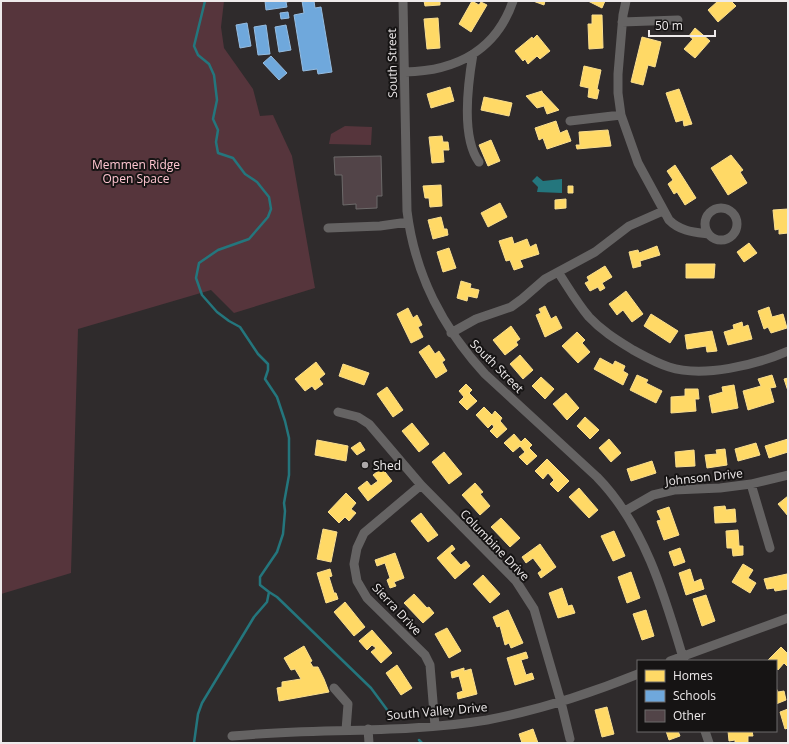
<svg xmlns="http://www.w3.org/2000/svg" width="789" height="744" viewBox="0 0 789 744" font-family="'Open Sans',sans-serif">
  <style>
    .green { fill: #56353c }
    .water { fill: #24767d }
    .homes { fill: #ffd966; stroke: #fade8e }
    .schools { fill: #6fa8dc; stroke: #95bce0 }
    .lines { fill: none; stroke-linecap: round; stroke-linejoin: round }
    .stream { stroke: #24767d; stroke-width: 2.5 }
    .building { fill: #524448; stroke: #6d6a6a }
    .minor { stroke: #656363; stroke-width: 9 }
    .poi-dot { fill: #aba7a8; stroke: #161414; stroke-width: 1.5 }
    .labels { text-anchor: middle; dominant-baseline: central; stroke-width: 4; stroke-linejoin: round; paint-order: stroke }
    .street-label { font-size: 12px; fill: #eeeaeb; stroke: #161414 }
    .park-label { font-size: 12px; fill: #fec5d0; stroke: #161414 }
    .poi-label { font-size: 12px; fill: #eeeaeb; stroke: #161414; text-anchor: start }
  </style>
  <rect width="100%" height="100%" fill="#2f2b2c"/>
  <!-- green -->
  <path class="green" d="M1 1H224L221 27 224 48 253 89 260 116 273 115 292 156 315 288 234 313 211 290 78 329 71 573 1 594Z
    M345 126 372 127 371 145 329 144 331 134Z"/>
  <!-- water -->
  <path class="water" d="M537 176 543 181 562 179V193L537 192 538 187 532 181Z"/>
  <!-- homes -->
  <path class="homes" d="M424 1H440V5L425 6Z
    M472 1 479 5 481 2 487 5 471 32 459 24Z
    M533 1H545L544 5Z
    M588 1H605L602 8Z
    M718 1H731L736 6 718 22 708 10Z
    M592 15H602L603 48 589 49 588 24H592Z
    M438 18 440 48 427 49 424 19Z
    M695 28 710 41 695 58 684 49 693 39 689 36Z
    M537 35 550 51 540 59 537 56 528 64 525 59 523 61 515 51 532 37 533 39Z
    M642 37 661 42 655 67 648 65 643 85 631 82Z
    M584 66 601 70 597 89 599 90 597 99 588 97 589 88 580 86Z
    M450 87 454 101 431 108 427 94Z
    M679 89 692 124 684 126 683 120 676 122 666 93Z
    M542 91V92L559 110 547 114 544 106 537 108 526 96Z
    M484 97 512 103 509 116 481 110Z
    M556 121 560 133 567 130 571 141 547 149 543 138 539 140 535 128Z
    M608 130 611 146 577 149 576 145H580L579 132Z
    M442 136 443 142H448L449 150H443L444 162 432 163 429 137Z
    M491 140 500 161 488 166 479 145Z
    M731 155 743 170 740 172 747 183 728 195 711 168Z
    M675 165 696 198 685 205 677 192 674 194 668 184 673 180 667 171Z
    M441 185 442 206 430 207 429 198H425L423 186Z
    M568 186H573V193H568Z
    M566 199V208L555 209V200Z
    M500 203 507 217 488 227 481 213Z
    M788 209V233L779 234V229L775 230 773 210Z
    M441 217 444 229H447L448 235 433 239 428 220Z
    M512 237 514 244 527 239 530 247 536 244 539 254 520 260 523 267 514 270 510 260 506 261 499 241Z
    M749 243 757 253 744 262 737 252Z
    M657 246 660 255 640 261 641 266 633 268 629 252 638 250 639 253Z
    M449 248 456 268 443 272 437 252Z
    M686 264H715L714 278H686Z
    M605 266 612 277 602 283 605 288 600 291 598 287 590 291 585 283 589 281 587 277Z
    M461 281 471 284 470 288 479 290 477 298 468 296 467 301 457 298Z
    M626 291 643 314 632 322 623 310 617 315 609 304Z
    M545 306 551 319 556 316 562 328 545 337 536 315 541 313 539 309Z
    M769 307 772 317 783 314 787 328 771 333 768 327 764 329 758 311Z
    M408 308 413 318 417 315 422 325 418 327 423 337 411 343 397 314Z
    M651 314 678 331 670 343 644 326Z
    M742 322 743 327 748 325 752 339 728 345 724 332 734 329 733 325Z
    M511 326 520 339 516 342 518 345 505 355 493 340Z
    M712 331 717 351 707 352 706 346 687 349 685 335Z
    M577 332 585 340 582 343 590 352 578 363 562 346Z
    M429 345 435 354 439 351 445 360 442 362 447 371 436 378 419 352Z
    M520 355 533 370 523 379 510 364Z
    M600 358 613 365 615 361 625 366 623 371 628 374 623 385 594 369Z
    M316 362 325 374 319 379 323 384 315 390 312 386 305 391 295 379Z
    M343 364 369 373 364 385 339 376Z
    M637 375 648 380 646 383 662 391 656 403 630 390Z
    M772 375 776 387 770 388 774 402 748 410 743 391 761 386 758 379Z
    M541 377 554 389 545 399 532 386Z
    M788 378V391L784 379Z
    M466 384 472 390 469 393 477 401 467 410 459 402 464 397 459 391Z
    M734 385 738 408 712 413 709 396 723 392 722 387Z
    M387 387 403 410 393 417 377 394Z
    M685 389H698L699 399H695L696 411 671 413V397L685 396Z
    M566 393 579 408 567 420 553 404Z
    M484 407 492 415 495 411 502 418 500 421 507 429 497 438 490 431 494 427 492 424 488 428 476 415Z
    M585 417 599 430 590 439 577 426Z
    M412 423 429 444 419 452 402 431Z
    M514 434 521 442 525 438 532 445 529 448 537 456 527 465 519 457 525 452 520 446 513 452 504 443Z
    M609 439 621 453 611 462 599 448Z
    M788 439V452L769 458 765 446Z
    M317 440 348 446 346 461 315 455Z
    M360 442 365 450 357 455 351 448Z
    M756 443 760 455 738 461 735 449Z
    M725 449 727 465 707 468 705 455 717 454 716 450Z
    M694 450 695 466 676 467 675 452Z
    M444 452 462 474 449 484 432 462Z
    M547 459 569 481 558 492 550 484 554 480 548 473 543 479 535 471Z
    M652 461 656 473 631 481 627 469Z
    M382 468 392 481 368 501 358 488 367 481 371 486 378 481 373 475Z
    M475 483 483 492 480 494 490 506 480 515 462 495Z
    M579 488 598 510 589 518 569 497Z
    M346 493 356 503 351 509 356 513 349 521 345 517 339 523 328 512Z
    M788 496V516L778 504Z
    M725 506 726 510 735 509 736 522 715 523 714 507Z
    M669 507 679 535 664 540 657 521 661 520 657 511Z
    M421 513 438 535 428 542 411 521Z
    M501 518 520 538 510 547 491 527Z
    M323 529 337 532 331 562 317 559Z
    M738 530 739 546H743V555L733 556 732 548H727L726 531Z
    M614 531 625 556 613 561 601 536Z
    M540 544 556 567 541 578 538 573 542 570 533 558 526 563 522 557Z
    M452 545 455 549 450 553 461 565 466 561 470 566 455 579 437 558Z
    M680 548 685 562 674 566 669 552Z
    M395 553 404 578 394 582 396 586 390 588 387 580 390 578 385 563 377 566 375 560Z
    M743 564 753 570 748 578 756 583 750 593 732 582Z
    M330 569 332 576 329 577 334 593H336L338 599 326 603 317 573Z
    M690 569 694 582 701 579 704 589 686 595 679 573Z
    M631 572 640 598 627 603 618 577Z
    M787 574 788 589 775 591 774 588 767 589 764 579Z
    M483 575 500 594 490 603 473 584Z
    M562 588 568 606 572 605 575 613 558 618 549 593Z
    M414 594 427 608 429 607 434 613 423 623 404 603Z
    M706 595 715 621 702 626 693 599Z
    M345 602 365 627 354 636 334 612Z
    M508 610 523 643 511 648 509 643 505 645 500 626 497 627 493 617Z
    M646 610 654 636 642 640 633 614Z
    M447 628 461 651 449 658 435 634Z
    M372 630 392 653 381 663 371 652 376 648 372 645 367 650 359 641Z
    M304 646 312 661 310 662 313 667H318L324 679 329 692 279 701 277 688 282 687V682L301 679 295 669 291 670 284 658Z
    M781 647 788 654V667L784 663 778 670 776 667V661L768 660Z
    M526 652 528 658 521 660 526 675 532 673 534 679 515 685 507 658Z
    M397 665 412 688 401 695 386 673Z
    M464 668V671L471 669 477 694 458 699 457 693 463 691 459 676 452 678 451 672Z
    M776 688 778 692 784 691 786 700 776 704Z
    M607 707 614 734 602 737 595 710Z
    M788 709V728L785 729 780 712Z
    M533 729 538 743H522L519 734Z
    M666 731H678L680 736 669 740Z
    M728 731H752L753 736H748V743H735V740L729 741Z"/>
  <!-- schools -->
  <path class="schools" d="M265 1H292L286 2 287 7 266 10Z
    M302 1H314L315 8 321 7 332 72 318 74 317 69 303 71 294 15 304 13Z
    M288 12 289 18 281 19 280 13Z
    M247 23 251 46 240 48 236 25Z
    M266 25 270 54 258 55 254 27Z
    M286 25 291 50 279 52 275 27Z
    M271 56 287 73 279 80 263 63Z"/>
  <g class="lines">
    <!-- stream -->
    <path class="stream" d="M269 592 277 597 371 688 388 711
      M419 740 422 743
      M194 743 198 714 202 703 254 617 267 602 269 592 260 585V577L277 552 283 534 285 511 284 503 289 475V438L285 421 277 397 265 379 268 370V364L258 354 240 327 229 321 217 312 202 295 196 278 199 263 218 250 249 239 268 217 271 209 269 197 257 182 245 174 233 158 218 153 216 142 218 130 213 119 217 100 214 75 209 64 198 55 194 46 205 1"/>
  </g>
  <!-- building -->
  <path class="building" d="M381 156 382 196H377V208L356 209V204L343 205 342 175H335L334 157Z"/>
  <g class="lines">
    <!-- minor -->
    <path class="minor" d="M403 1 407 211C415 275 442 327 485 374L597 477C645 526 665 597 684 661
      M626 1 623 15 618 74V93L621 115 638 163 669 220C680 231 693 232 708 234
      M622 22 678 20
      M473 54C468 83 461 137 479 162
      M405 72C455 71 496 51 513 1
      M570 121 621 115
      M705 224a16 16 0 1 1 32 0a16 16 0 1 1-32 0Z
      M328 228 380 226 408 222
      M558 272C568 287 577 303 589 317 602 331 617 340 633 350 644 356 656 363 669 367 703 378 756 365 788 351
      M451 333 476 319 511 307 522 299 545 279 595 252 629 226 663 211
      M338 412 358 417 369 424 421 485 516 581 534 609 561 702 570 739
      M751 484 770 548
      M421 485 364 533 357 548 354 564 357 581 367 598 425 655 430 665 435 726
      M625 511 653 495 674 490 720 488 751 484 788 475
      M670 661 788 618
      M334 688 348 704 346 730
      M368 729 369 743
      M705 731 709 743
      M232 736C316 728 403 734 487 720 539 710 589 694 638 674"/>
  </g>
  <!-- markers -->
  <circle class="poi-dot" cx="365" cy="465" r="4"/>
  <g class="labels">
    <!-- street labels -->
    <g class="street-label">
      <text transform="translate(392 63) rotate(-91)">South Street</text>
      <text transform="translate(497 366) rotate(45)">South Street</text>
      <text transform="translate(704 477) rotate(-6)">Johnson Drive</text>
      <text transform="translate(495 545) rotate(46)">Columbine Drive</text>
      <text transform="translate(397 609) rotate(47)">Sierra Drive</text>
      <text transform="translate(437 711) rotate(-5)">South Valley Drive</text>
    </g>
    <!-- park labels -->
    <g class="park-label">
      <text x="136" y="164">Memmen Ridge<tspan x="136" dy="14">Open Space</tspan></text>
    </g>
    <!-- poi labels -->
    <g class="poi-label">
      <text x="373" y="465">Shed</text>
    </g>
  </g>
  <!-- border -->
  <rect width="789" height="744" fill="none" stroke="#eeeaeb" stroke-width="4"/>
  <!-- legend -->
  <rect x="637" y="660" width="140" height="72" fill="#161414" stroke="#6c6a6a"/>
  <rect x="645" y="670" width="20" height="12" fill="#ffd966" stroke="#6c6a6a"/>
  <text x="673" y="680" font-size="12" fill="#eeeaeb">Homes</text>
  <rect x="645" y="690" width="20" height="12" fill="#6fa8dc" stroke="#6c6a6a"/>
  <text x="673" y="700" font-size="12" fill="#eeeaeb">Schools</text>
  <rect x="645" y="710" width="20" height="12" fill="#524448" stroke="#6c6a6a"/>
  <text x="673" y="720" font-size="12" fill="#eeeaeb">Other</text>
  <!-- scale -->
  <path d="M649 30v6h66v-6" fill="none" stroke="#eeeaeb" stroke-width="2"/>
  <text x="655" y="30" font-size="12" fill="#eeeaeb" stroke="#161414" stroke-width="3" paint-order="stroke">50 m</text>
</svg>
